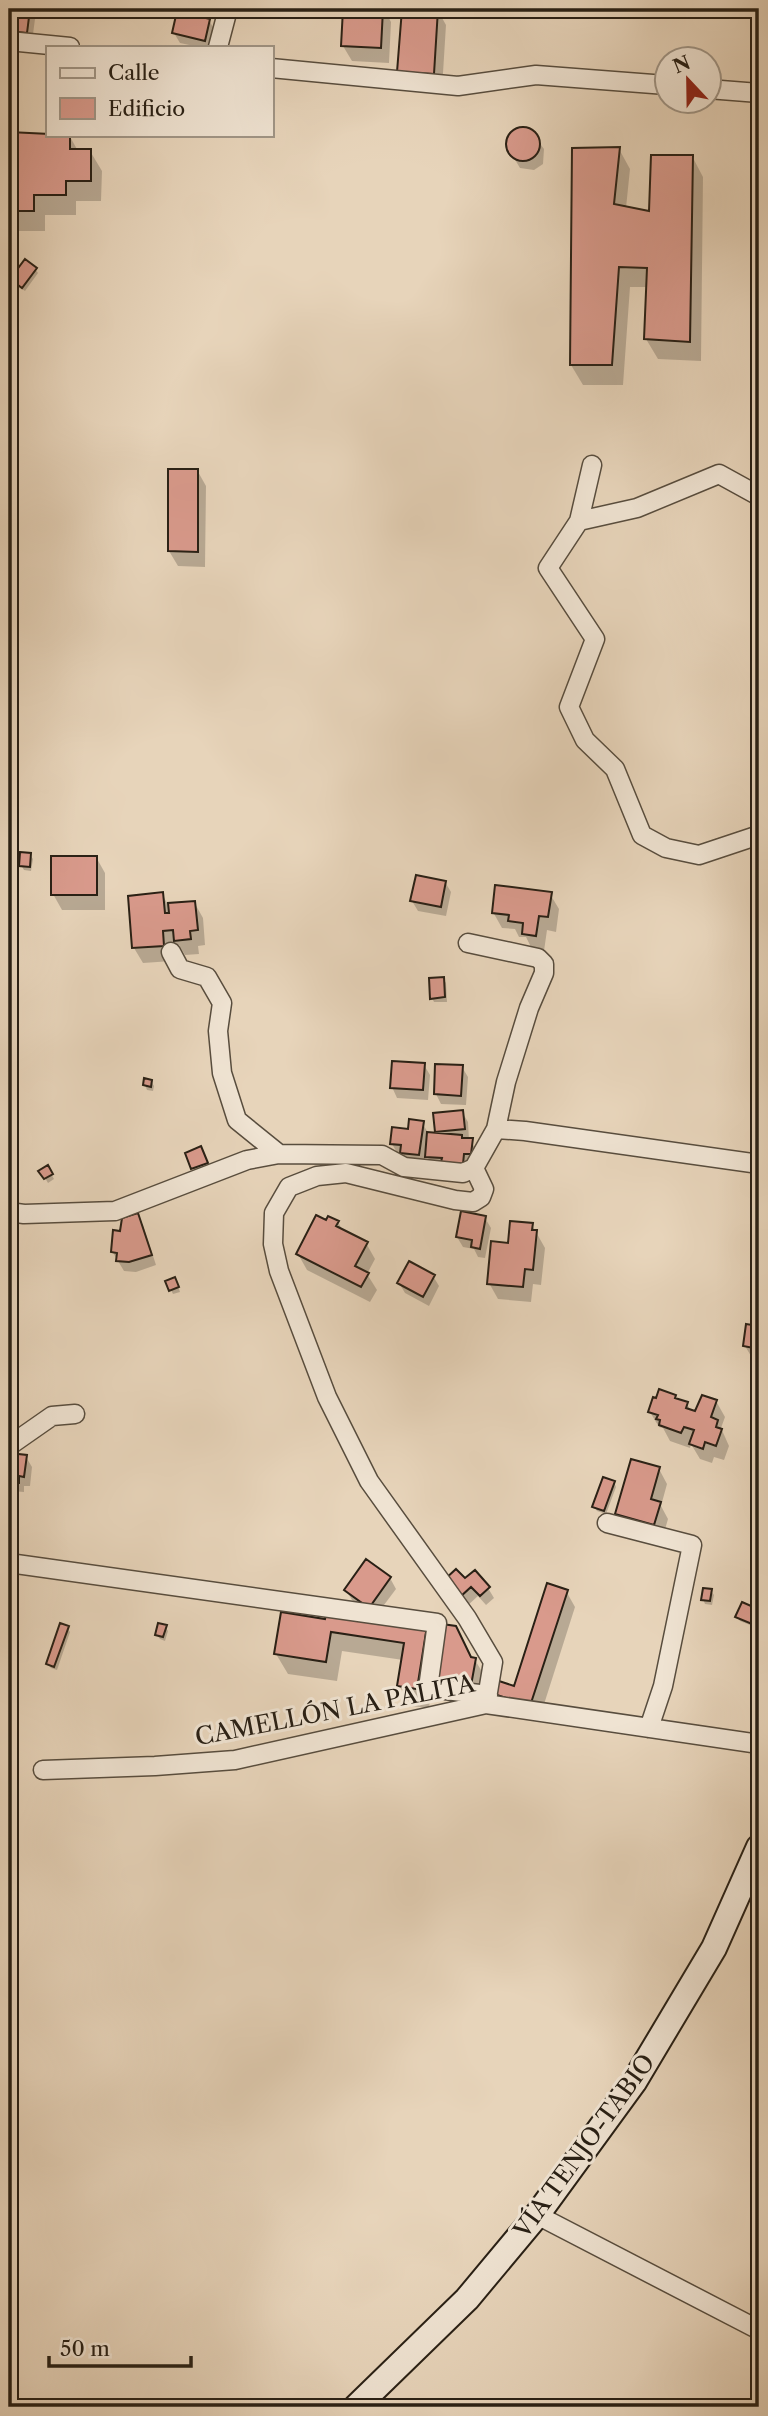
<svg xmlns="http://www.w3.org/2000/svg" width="768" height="2416" viewBox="0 0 768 2416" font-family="'Libre Caslon Text',serif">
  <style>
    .shadow { fill: #0003 }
    .building { fill: #d99a8c; stroke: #292015; stroke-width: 2 }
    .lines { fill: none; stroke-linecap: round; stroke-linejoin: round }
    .street-casing { stroke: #584d3e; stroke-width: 21 }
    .secondary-casing { stroke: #292015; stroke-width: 28 }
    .street { stroke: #efe3d2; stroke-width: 18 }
    .secondary { stroke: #efe3d2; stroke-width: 24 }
    .labels { text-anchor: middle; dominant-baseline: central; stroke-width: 6; stroke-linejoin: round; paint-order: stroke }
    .street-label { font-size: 24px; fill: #292015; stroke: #efe3d2 }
  </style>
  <rect width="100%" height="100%" fill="#e7d4ba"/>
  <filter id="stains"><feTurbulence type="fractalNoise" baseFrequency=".00286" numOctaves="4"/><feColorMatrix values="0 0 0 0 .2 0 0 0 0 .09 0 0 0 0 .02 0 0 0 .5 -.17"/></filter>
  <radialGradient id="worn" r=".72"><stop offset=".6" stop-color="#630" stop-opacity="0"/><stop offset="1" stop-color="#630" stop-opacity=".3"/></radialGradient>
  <!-- shadow -->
  <path class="shadow" d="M9 9H29L35 19 32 42 9 38Z
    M345 9H384L391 22 389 63 352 61 343 46Z
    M403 9H437L446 25 442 89 399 71Z
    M209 20 215 31 210 47H199L180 43 174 33Z
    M520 129 530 130 544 149 543 164 534 170 520 168 508 148V138Z
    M9 134 69 135 78 151H90L102 171 101 201H76V215H45V231H9Z
    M619 149 630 169 626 208 651 213 692 156 703 177 701 361 658 359 646 339 648 287H630L623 385H583L571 365Z
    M35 269 38 273 25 291 15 284 13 279Z
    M197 470 206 486 205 567 178 566 169 551Z
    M9 681 17 703H9Z
    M30 855 33 859 31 871 24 870 21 865Z
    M96 857 105 873V910H62L53 894Z
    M445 882 451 892 446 916 418 911 412 901Z
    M162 894 168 905 194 902 203 918 205 945 198 946 199 954 185 955 179 945 171 946 172 961 143 963 134 948Z
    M550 894 559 909 556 932 547 930 544 951 532 949 526 937H519L515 929 502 928 493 912Z
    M443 978 446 983 447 1002H434L432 998Z
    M9 1054 12 1060 11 1083H9Z
    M424 1065 430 1075 428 1100 397 1098 392 1087Z
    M462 1067 468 1077 466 1105 441 1104 436 1094Z
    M151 1081 154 1086 153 1091 147 1090 145 1085Z
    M462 1112 468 1122 469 1140 477 1150 468 1173 433 1167 426 1154 424 1165 408 1163 403 1154H398L392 1144 422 1123 429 1134 438 1135 436 1131Z
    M203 1153 209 1168 195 1173 193 1168Z
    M47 1167 54 1179 48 1183 41 1171Z
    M137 1215 143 1225 156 1265 136 1272 124 1271 112 1251 122 1233Z
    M485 1218 491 1228 485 1258 478 1257 474 1249 463 1247 457 1237Z
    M327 1222H338L343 1231 366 1243 375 1259 367 1274 377 1290 370 1302 307 1270 298 1254Z
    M532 1225 545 1248 541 1285 533 1284 531 1302 498 1299 489 1283 509 1245Z
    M433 1276 439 1286 429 1306 405 1293 399 1283Z
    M177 1283 180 1292 173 1294 171 1290Z
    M748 1326 759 1327V1357L751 1356 745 1346Z
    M675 1396 678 1400 687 1404 691 1411 696 1413 716 1401 725 1417 721 1428 729 1446 724 1460 714 1457 712 1463 700 1459 691 1444 690 1448 670 1441 663 1428 659 1427 650 1412Z
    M9 1455 26 1457 32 1467 30 1486H24V1492L11 1491 9 1487Z
    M659 1469 667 1484 661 1506 668 1519 662 1540 626 1529 617 1514Z
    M614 1482 616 1487 606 1514 597 1511 594 1506Z
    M367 1562 390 1578 396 1589 375 1617 352 1600 346 1590Z
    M465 1581 488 1588 494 1598 486 1605 478 1596 467 1606 452 1590Z
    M566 1591 575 1607 539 1720 505 1710 496 1694 515 1688Z
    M711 1591 714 1595 712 1605 705 1604 703 1599Z
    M757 1610 759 1616 755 1627 740 1621 737 1617Z
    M327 1621 426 1628 475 1660 484 1675 478 1706 441 1699 432 1684 429 1708 411 1706 399 1685 403 1660 342 1651 337 1681 288 1674 276 1654Z
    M165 1627 168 1631 165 1641 160 1639 157 1635Z
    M67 1628 70 1632 57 1670 51 1668 48 1664Z"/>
  <!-- building -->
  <path class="building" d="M9 9H30L27 33 9 31Z
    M343 9H383L381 48 341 46Z
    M402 9H438L434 74 397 72Z
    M177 11 210 19 205 41 172 33Z
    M506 144a17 17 0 1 1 34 0a17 17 0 1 1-34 0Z
    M9 132 70 135V149H91V181H66V195H34V211H9Z
    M620 147 614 204 649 211 651 155H693L690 342 644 339 647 268 619 267 612 365H570L572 148Z
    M25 259 37 268 22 288 10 279Z
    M168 469H198V552L168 551Z
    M20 852 31 853 30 867 19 866Z
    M51 856H97V895H51Z
    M416 875 446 881 441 907 410 901Z
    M495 885 552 892 548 917 539 916 536 936 522 934 523 923 508 921 509 915 492 913Z
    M163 892 165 913H169L168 903 195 901 198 930 190 931 191 939 174 941 173 930 163 931 164 946 132 948 128 896Z
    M444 977 445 997 430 999 429 978Z
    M392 1061 425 1063 423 1090 390 1088Z
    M435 1064 463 1065 461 1096 434 1094Z
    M144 1078 152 1080 151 1087 143 1085Z
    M463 1110 465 1129 435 1132 433 1113Z
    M409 1119 424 1121 419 1155 400 1153 401 1145 390 1144 392 1127 408 1129Z
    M427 1132 462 1135V1138H473L471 1154H464L463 1164 441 1162 442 1158 425 1157Z
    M201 1146 208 1163 191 1169 185 1153Z
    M48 1165 53 1174 44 1179 38 1171Z
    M461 1211 486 1216 480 1249 471 1247 472 1240 456 1237Z
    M138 1213 152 1255 129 1262 116 1261 117 1253 111 1252 113 1230 120 1231 122 1218Z
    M316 1215 326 1220 328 1216 339 1221 336 1226 368 1242 355 1266 369 1273 361 1287 296 1254Z
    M510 1221 533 1223 532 1230H537L533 1270 525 1269 523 1287 487 1284 491 1241 508 1243Z
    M409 1261 435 1275 423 1297 397 1283Z
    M175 1277 179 1287 169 1291 165 1281Z
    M746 1324 759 1326V1349L743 1346Z
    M659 1389 676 1395 675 1398 688 1402 686 1408 695 1411 702 1395 717 1400 711 1417 718 1420 716 1427 722 1429 716 1446 705 1442 703 1449 689 1444 694 1430 684 1427 681 1433 659 1425 660 1420 656 1419 658 1415 648 1412 653 1397 656 1398Z
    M9 1453 27 1455 24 1477 19 1476V1483L9 1482Z
    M631 1459 660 1467 651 1499 661 1502 654 1525 615 1514Z
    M603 1477 615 1481 604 1511 592 1507Z
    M366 1559 391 1577 369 1608 344 1590Z
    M456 1569 465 1578 475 1570 490 1587 480 1596 471 1587 460 1597 444 1580Z
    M547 1583 568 1590 530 1706 494 1694 499 1681 514 1686Z
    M703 1588 712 1589 710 1601 701 1600Z
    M742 1602 758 1609 752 1624 735 1617Z
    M327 1611 427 1626 417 1689 397 1686 404 1643 331 1632 326 1662 274 1654 281 1612 325 1619Z
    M60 1623 69 1626 54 1667 46 1664Z
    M158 1623 167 1625 163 1637 155 1635Z
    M442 1624 456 1626 471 1657 476 1658 470 1691 430 1684Z"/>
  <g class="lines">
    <!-- street casing -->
    <g class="street-casing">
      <path id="street" d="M9 41 70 47
        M218 47 228 9
        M271 68 458 86 536 75 666 85
        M708 89 759 93
        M592 465 579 521 548 568 595 639 569 707 585 740 615 769 642 835 666 848 699 855 759 835
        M579 521 637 508 719 474 759 496
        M171 952 180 969 207 977 222 1003 218 1031 222 1073 237 1120 279 1154
        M496 1129 525 1131 759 1164
        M474 1168 484 1189 481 1197 473 1202 455 1200 346 1173 317 1176 289 1187 274 1213 273 1244 279 1271 327 1397 369 1481 467 1618 493 1662 486 1704
        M9 1212 24 1214 115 1211 247 1160 279 1154 382 1155 404 1167 463 1173 474 1168 496 1129 506 1082 529 1008 544 973V964L538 958 468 943
        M9 1446 52 1416 75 1414
        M607 1523 692 1545 663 1686 649 1728
        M9 1563 437 1623 428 1688 488 1695
        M43 1770 155 1766 235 1760 486 1704 759 1744
        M537 2215 759 2330"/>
    </g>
    <!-- secondary casing -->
    <g class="secondary-casing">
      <path id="secondary" d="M356 2407 467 2299 537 2215 634 2082 714 1948 759 1847"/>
    </g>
    <!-- street -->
    <use href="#street" class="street"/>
    <!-- secondary -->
    <use href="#secondary" class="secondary"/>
  </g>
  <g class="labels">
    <!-- street labels -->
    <g class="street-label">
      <text transform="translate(335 1710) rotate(-11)">CAMELLÓN LA PALITA</text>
      <text transform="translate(584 2146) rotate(-54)">VÍA TENJO-TABIO</text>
    </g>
  </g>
  <!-- margin -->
  <rect width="768" height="2416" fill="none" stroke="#e7d4ba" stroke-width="35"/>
  <rect x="10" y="10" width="747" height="2395" fill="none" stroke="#292015" stroke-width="3.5"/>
  <rect x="18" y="18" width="733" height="2381" fill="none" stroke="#292015" stroke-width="2"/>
  <!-- legend -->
  <rect x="46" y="46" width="228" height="91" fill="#efe3d2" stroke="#a09586" stroke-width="2"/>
  <rect x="60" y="68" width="35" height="10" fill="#efe3d2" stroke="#a09586" stroke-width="2"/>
  <text x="108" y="80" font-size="21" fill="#292015">Calle</text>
  <rect x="60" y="98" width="35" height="21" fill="#d99a8c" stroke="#a09586" stroke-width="2"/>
  <text x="108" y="116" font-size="21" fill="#292015">Edificio</text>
  <!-- north arrow -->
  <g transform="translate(688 80) rotate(338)"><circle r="33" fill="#efe3d2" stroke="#a09586" stroke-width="2"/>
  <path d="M0-5L12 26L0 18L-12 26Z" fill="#8f2418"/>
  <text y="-10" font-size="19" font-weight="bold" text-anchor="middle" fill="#292015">N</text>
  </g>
  <!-- scale -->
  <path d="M49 2356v10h142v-10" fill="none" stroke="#292015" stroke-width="3.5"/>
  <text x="60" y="2356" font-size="21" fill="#292015" stroke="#efe3d2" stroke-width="5" paint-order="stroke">50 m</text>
  <rect width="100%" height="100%" filter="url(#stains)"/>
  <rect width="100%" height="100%" fill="url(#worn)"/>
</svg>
